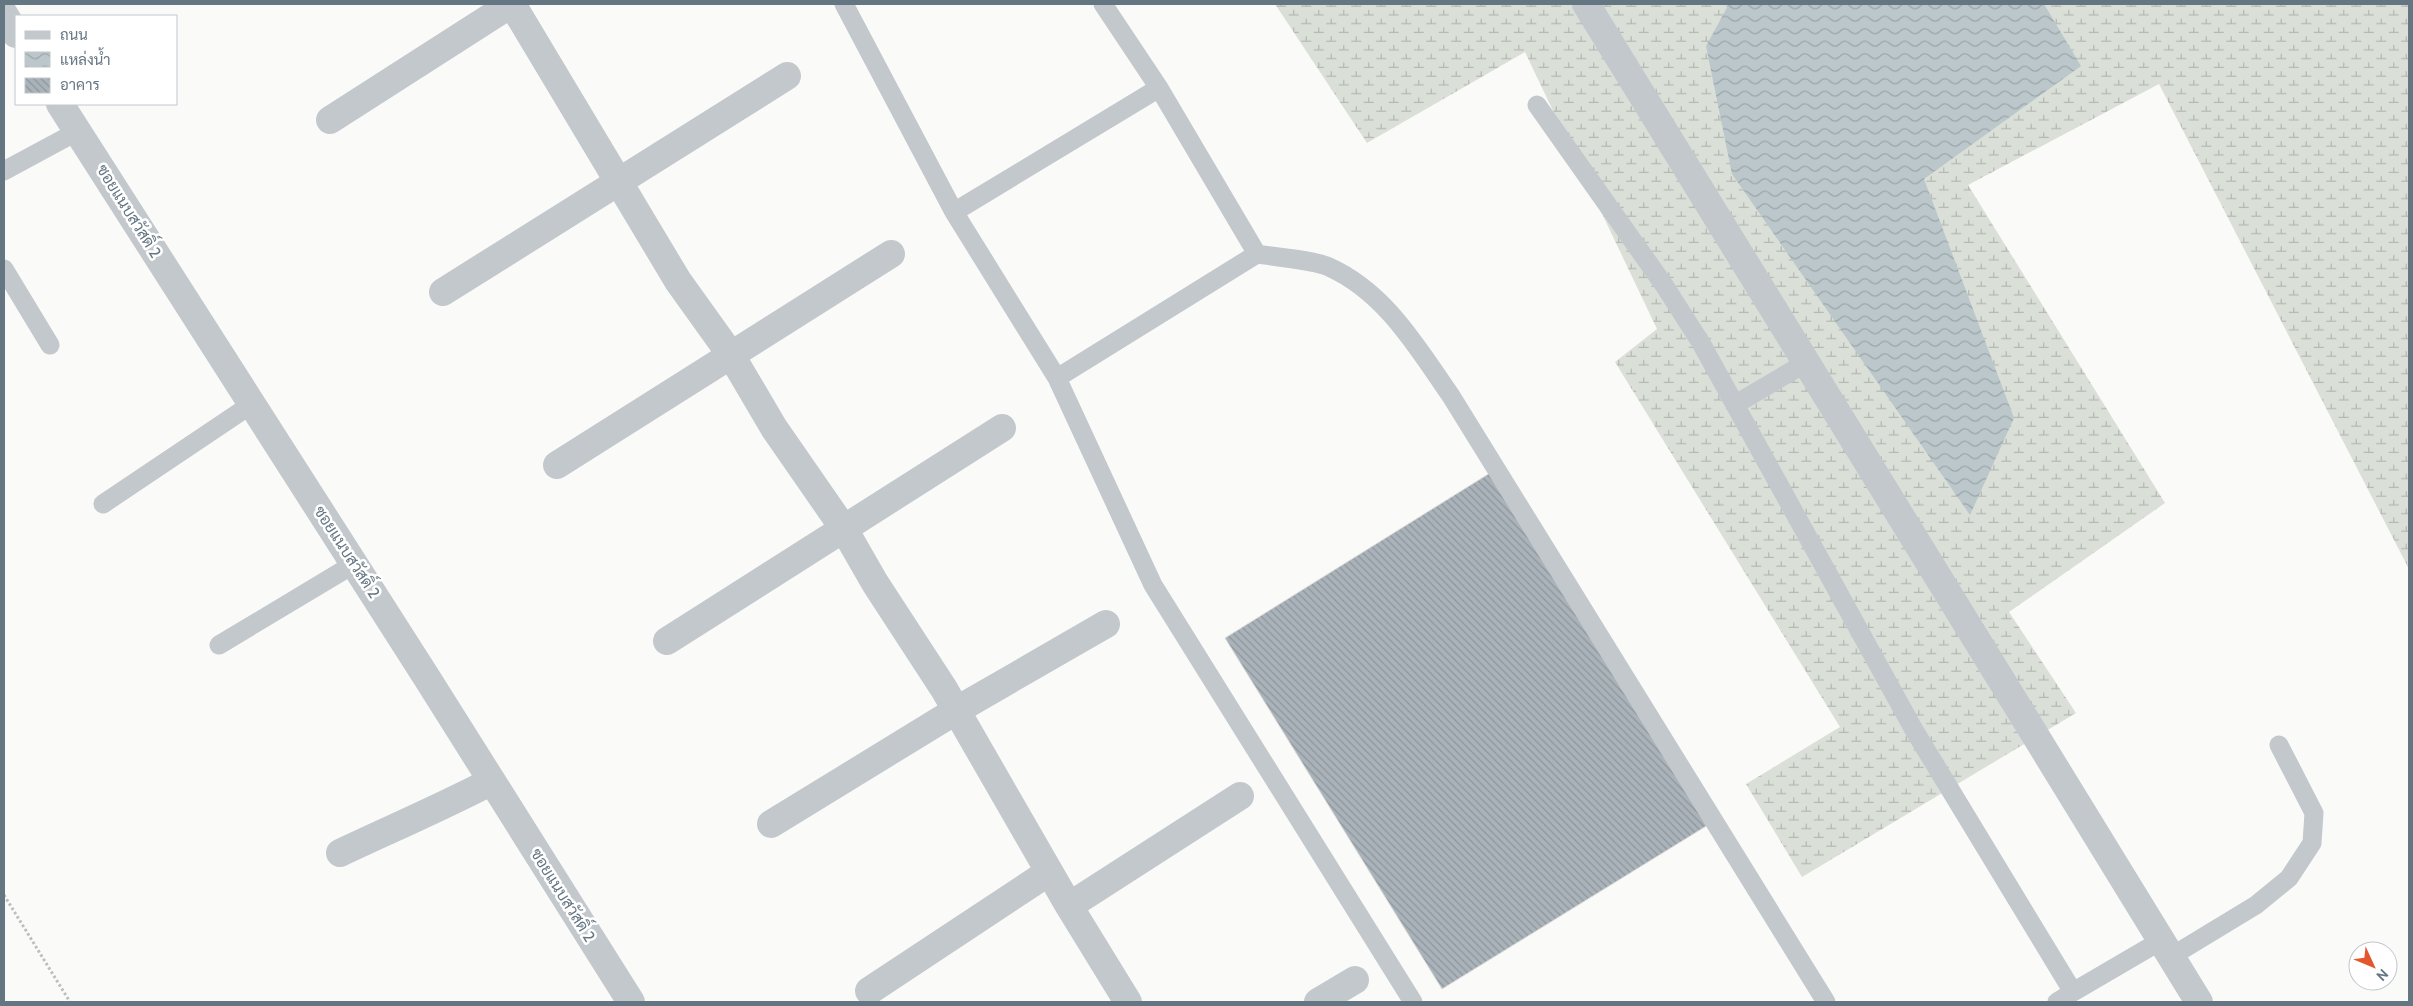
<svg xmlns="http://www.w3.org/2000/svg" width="2413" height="1006" viewBox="0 0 2413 1006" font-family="Cabin,Sarabun,sans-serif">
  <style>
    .wetland { fill: url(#wetland-marsh) }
    .water { fill: url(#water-waves) }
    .building { fill: url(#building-back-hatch); stroke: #dcdcda }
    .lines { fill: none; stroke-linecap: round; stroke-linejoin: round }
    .path { stroke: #bbbfc2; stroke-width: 3; stroke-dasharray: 2.5 2.5; stroke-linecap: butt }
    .service { stroke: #c3c8cc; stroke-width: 19 }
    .minor { stroke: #c3c8cc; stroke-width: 28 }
    .labels { text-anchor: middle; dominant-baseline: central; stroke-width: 5; stroke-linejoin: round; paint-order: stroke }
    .street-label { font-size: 16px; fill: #657683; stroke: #fff }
  </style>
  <defs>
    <pattern id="wetland-marsh" width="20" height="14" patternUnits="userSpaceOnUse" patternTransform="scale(1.25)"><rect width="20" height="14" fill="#dadfd7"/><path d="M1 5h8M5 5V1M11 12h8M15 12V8" fill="none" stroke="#b4b9b4"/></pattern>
    <pattern id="water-waves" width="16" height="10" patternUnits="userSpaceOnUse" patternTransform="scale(1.25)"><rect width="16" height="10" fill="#bbc7cb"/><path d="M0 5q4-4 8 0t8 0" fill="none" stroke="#9ca6aa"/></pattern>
    <pattern id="building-back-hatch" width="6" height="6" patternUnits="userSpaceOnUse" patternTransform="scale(1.25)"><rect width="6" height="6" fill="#aab3b9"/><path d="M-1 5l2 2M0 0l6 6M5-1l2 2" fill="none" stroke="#8e969c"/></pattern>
  </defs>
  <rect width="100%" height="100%" fill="#fafaf8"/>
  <!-- wetland -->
  <path class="wetland" d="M1275 4H2409V569L2159 84 1968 185 2165 503 2009 612 2076 713 1802 877 1746 784 1840 727 1615 362 1657 329 1525 52 1367 143Z"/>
  <!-- water -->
  <path class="water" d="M1729 4H2044L2081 66 1924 179 2014 418 1970 515 1732 174 1706 46Z"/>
  <!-- building -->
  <path class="building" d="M1490 473 1708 825 1442 989 1225 638Z"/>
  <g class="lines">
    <!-- path -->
    <path class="path" d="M4 895 70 1002"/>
    <!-- service -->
    <path class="service" d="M844 4 954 212 1057 378 1153 585 1413 1002
      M1103 4 1159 88 1257 254C1274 257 1315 260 1329 267 1385 292 1417 347 1451 396L1826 1002
      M1537 105 1664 285 1701 343 1914 730 2073 992 2162 940
      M4 171 78 131
      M954 212 1159 88
      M4 269 50 345
      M1057 378 1257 254
      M1736 404 1807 362
      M103 504 252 404
      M219 645 354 564
      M2172 956 2256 905 2289 878 2312 843 2314 813 2279 745
      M2057 1002 2073 992"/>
    <!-- minor -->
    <path class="minor" d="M512 4 678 281 731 355 774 428 844 529 875 583 944 689 1069 906 1128 1002
      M1586 4 2199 1002
      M4 14 16 34
      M60 104 427 678 631 1002
      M330 120 511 4
      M443 292 787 76
      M557 465 891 254
      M667 641 1002 428
      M771 824 957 710 1106 624
      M340 853C391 829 442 807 492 781
      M1069 906 1240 796
      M869 991 1049 872
      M1318 1002 1355 980"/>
  </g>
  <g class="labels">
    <!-- street labels -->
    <g class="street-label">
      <text transform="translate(129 211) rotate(58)">ซอยแนบสวัสดิ์ 2</text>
      <text transform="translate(347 552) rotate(57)">ซอยแนบสวัสดิ์ 2</text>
      <text transform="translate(563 895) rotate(58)">ซอยแนบสวัสดิ์ 2</text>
    </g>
  </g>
  <!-- border -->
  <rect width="2413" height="1006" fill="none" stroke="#657683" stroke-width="10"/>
  <!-- legend -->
  <rect x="15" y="15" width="162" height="90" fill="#ffffff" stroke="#c1c8cd"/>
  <rect x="25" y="31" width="25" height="8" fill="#c3c8cc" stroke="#c1c8cd"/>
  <text x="60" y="40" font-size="15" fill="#657683">ถนน</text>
  <rect x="25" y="52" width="25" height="15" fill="url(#water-waves)" stroke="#c1c8cd"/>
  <text x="60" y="65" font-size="15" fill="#657683">แหล่งน้ำ</text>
  <rect x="25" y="78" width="25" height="15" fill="url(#building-back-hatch)" stroke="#c1c8cd"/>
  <text x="60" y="90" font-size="15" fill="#657683">อาคาร</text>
  <!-- north arrow -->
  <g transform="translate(2373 966) rotate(134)"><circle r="24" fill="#ffffff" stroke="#c1c8cd"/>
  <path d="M0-4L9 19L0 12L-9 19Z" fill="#e4572e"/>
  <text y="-8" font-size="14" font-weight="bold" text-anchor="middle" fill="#657683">N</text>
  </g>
</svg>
